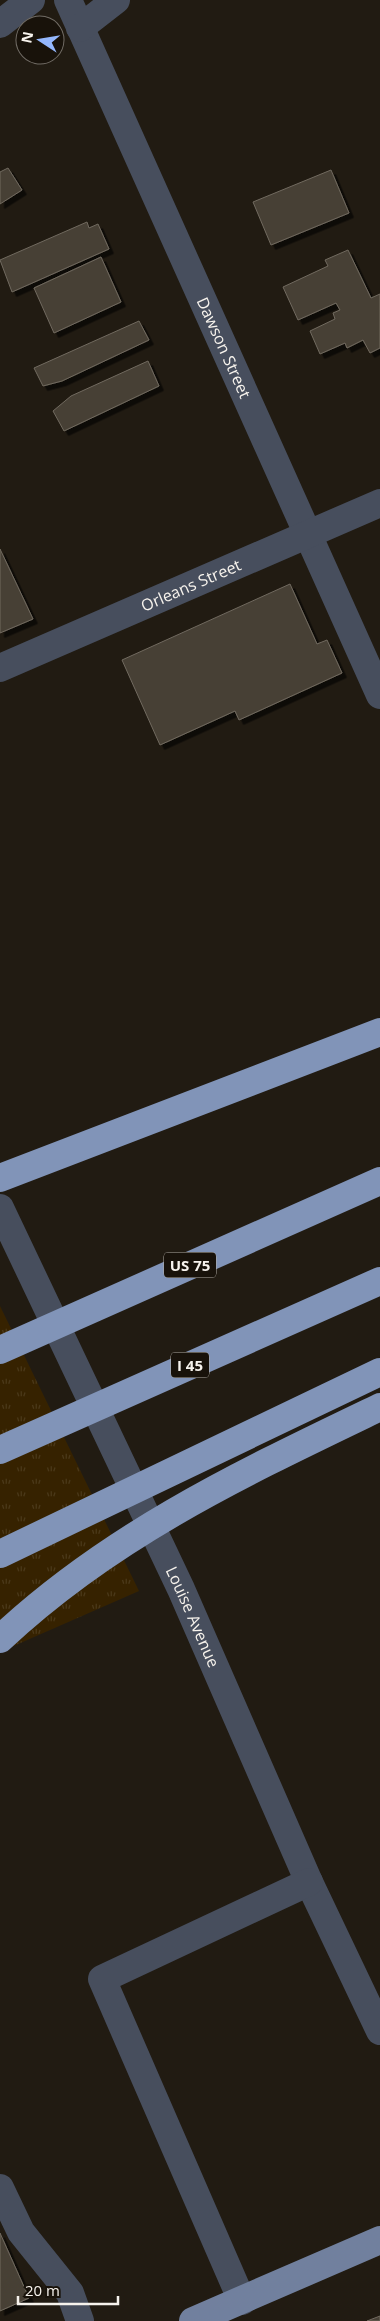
<svg xmlns="http://www.w3.org/2000/svg" width="380" height="2321" viewBox="0 0 380 2321" font-family="'Open Sans',sans-serif">
  <style>
    .grass { fill: url(#grass-tufts) }
    .building { fill: #474036; stroke: #716a5f; filter: url(#shadow) }
    .lines { fill: none; stroke-linecap: round; stroke-linejoin: round }
    .minor { stroke: #474e5d; stroke-width: 28 }
    .major { stroke: #71809e; stroke-width: 28 }
    .highway { stroke: #8194b8; stroke-width: 28 }
    .highway-bridge { stroke: #8194b8; stroke-width: 28 }
    .labels { text-anchor: middle; dominant-baseline: central; stroke-width: 4.5; stroke-linejoin: round; paint-order: stroke }
    .shield { fill: #18120a; stroke: #b4b0a9; stroke-width: 1 }
    .shield-label { font-size: 15px; font-weight: bold; fill: #f7f3ed }
    .street-label { font-size: 16px; fill: #f7f3ed; stroke: #18120a }
  </style>
  <defs>
    <pattern id="grass-tufts" width="24" height="20" patternUnits="userSpaceOnUse" patternTransform="scale(1.25)"><rect width="24" height="20" fill="#362200"/><path d="M3 7l-1-3M5 7V3M7 7l1-3M15 17l-1-3M17 17v-4M19 17l1-3" fill="none" stroke="#4a3819"/></pattern>
    <filter id="shadow"><feDropShadow dx="4.5" dy="4.5" stdDeviation="0" flood-color="#0009"/></filter>
  </defs>
  <rect width="100%" height="100%" fill="#211b12"/>
  <!-- grass -->
  <path class="grass" d="M0 1306 139 1591 0 1652Z"/>
  <!-- building -->
  <path class="building" d="M8 168 22 190 0 204V172Z
    M331 170 349 213 271 245 253 202Z
    M87 222 89 228 98 224 109 249 12 292 0 260Z
    M348 250 371 298 380 294V348L370 353 363 340 347 348 345 343 320 354 310 331 335 319 333 313 340 310 336 303 298 320 283 287 328 266 325 260Z
    M101 257 121 302 54 333 34 288Z
    M139 321 149 340 62 381 43 386 34 368Z
    M148 361 159 386 64 431 53 411 71 396Z
    M0 549 33 619 0 633Z
    M290 584 317 644 327 640 342 673 239 720 235 711 160 745 122 660Z
    M0 2233 29 2298 0 2311Z
    M380 2316V2321H367Z"/>
  <g class="lines">
    <!-- minor -->
    <g class="minor">
      <path id="s1" d="M68 0 380 695"/>
      <path d="M0 24 31 0"/>
      <path d="M80 28 116 0"/>
      <path id="s2" d="M0 668 380 503"/>
      <path id="s3" d="M0 1208 181 1589 309 1882 380 2031"/>
      <path d="M0 2188 21 2232 70 2293 80 2321"/>
      <path d="M242 2301 102 1979 309 1882"/>
    </g>
    <!-- major -->
    <path class="major" d="M193 2321 380 2240"/>
    <!-- highway -->
    <path class="highway" d="M0 1178 380 1032"/>
    <!-- highway-bridge -->
    <path class="highway-bridge" d="M0 1350 380 1181
      M0 1450 380 1281
      M0 1554 380 1372
      M0 1639C112 1534 243 1473 380 1407"/>
  </g>
  <g class="labels">
    <!-- shield labels -->
    <g class="shield">
      <rect x="164" y="1252.5" width="52" height="25" rx="4"/>
      <rect x="171" y="1352.5" width="38" height="25" rx="4"/>
    </g>
    <g class="shield-label">
      <text x="190" y="1265">US 75</text>
      <text x="190" y="1365">I 45</text>
    </g>
    <!-- street labels -->
    <g class="street-label">
      <text stroke="none"><textPath href="#s1" startOffset="381">Dawson Street</textPath></text>
      <text stroke="none"><textPath href="#s2" startOffset="208">Orleans Street</textPath></text>
      <text stroke="none"><textPath href="#s3" startOffset="452">Louise Avenue</textPath></text>
    </g>
  </g>
  <!-- north arrow -->
  <g transform="translate(40 40) rotate(282)"><circle r="24" fill="#18120a" stroke="#716c65"/>
  <path d="M0-4L9 19L0 12L-9 19Z" fill="#94b7fd"/>
  <text y="-8" font-size="14" font-weight="bold" text-anchor="middle" fill="#f7f3ed">N</text>
  </g>
  <!-- scale -->
  <path d="M18 2296v8h100v-8" fill="none" stroke="#f7f3ed" stroke-width="2.5"/>
  <text x="25" y="2296" font-size="15" fill="#f7f3ed" stroke="#18120a" stroke-width="4" paint-order="stroke">20 m</text>
</svg>
